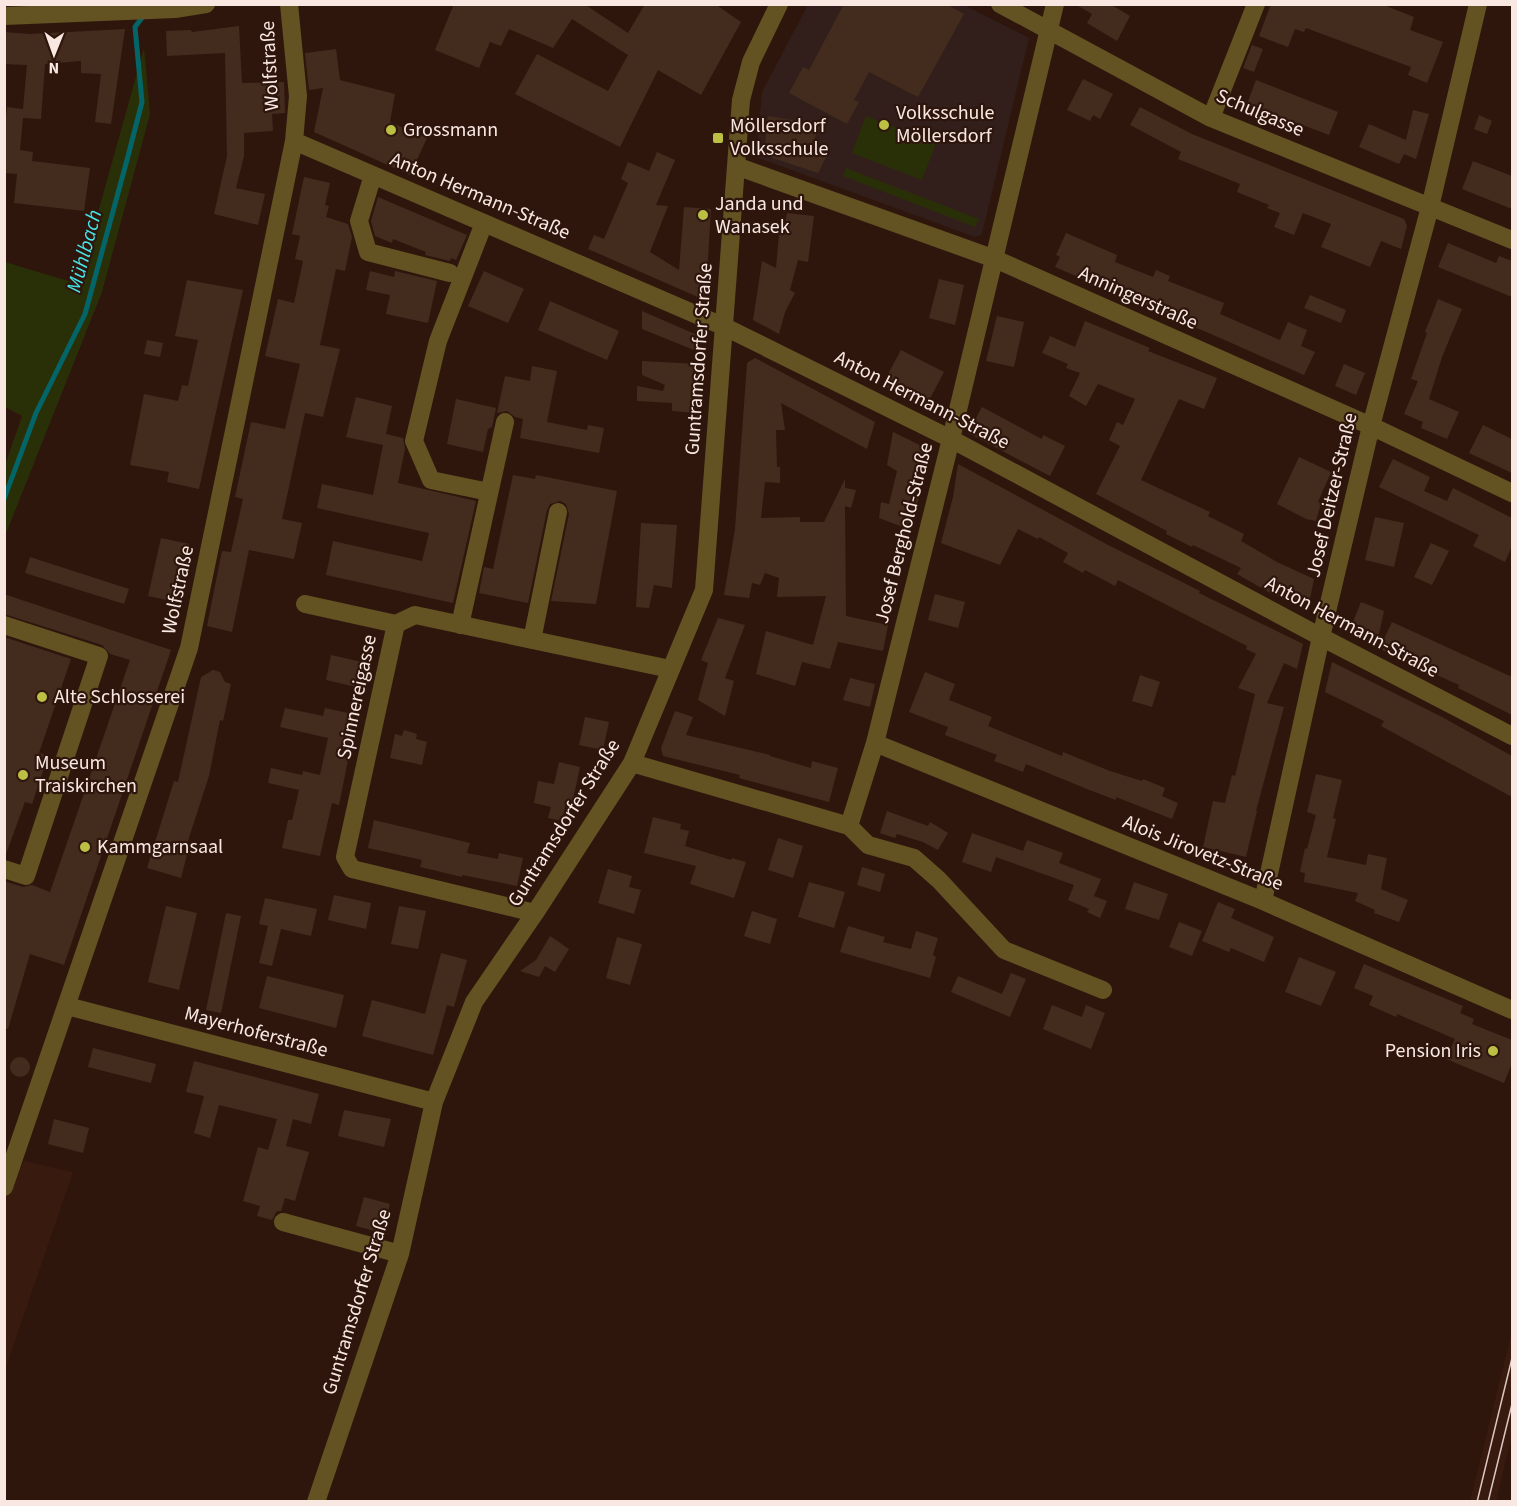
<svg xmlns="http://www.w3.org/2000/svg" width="1517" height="1506" viewBox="0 0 1517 1506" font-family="'Source Sans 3',sans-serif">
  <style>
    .built { fill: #391a0f }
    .education { fill: #321f1b }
    .green { fill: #293008 }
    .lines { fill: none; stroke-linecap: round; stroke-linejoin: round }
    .stream { stroke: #036567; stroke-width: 5 }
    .building { fill: #432c1e }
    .minor { stroke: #635322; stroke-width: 18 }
    .tram { stroke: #dac7c1; stroke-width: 1.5 }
    .poi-dot { fill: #bbc044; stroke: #2e160d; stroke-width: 2 }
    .labels { text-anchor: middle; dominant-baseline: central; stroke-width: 4.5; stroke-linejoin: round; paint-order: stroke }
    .street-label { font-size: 20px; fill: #f9e8e2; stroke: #2e160d }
    .poi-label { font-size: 20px; fill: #f9e8e2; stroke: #2e160d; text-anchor: start }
    .water-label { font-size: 21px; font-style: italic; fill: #46e3e6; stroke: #2e160d }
  </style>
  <rect width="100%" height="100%" fill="#2e160d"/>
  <!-- built -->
  <path class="built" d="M24 1161 73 1172 5 1370V1163L21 1168Z
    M1512 1331V1436L1496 1501H1470Z"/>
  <!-- education -->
  <path class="education" d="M808 5H964L1029 38 982 234 975 237 756 157 762 92Z"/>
  <!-- green -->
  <path class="green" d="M144 48 150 114 102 292 5 536V465L22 416 5 407V262L78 284Z
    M866 116 936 143 922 180 852 153Z
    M846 168 979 219 975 227 843 176Z"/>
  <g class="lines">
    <!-- stream -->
    <path class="stream" d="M4 499 36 413 85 314 127 160 142 102 135 27 144 15"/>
  </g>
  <!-- building -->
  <path class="building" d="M454 4H584L628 33 645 4H715L741 22 701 95 658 70 620 147 515 94 537 54 608 91 628 55 572 19 553 48 509 29 501 46 490 42 479 68 435 50Z
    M844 4H946L964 14 918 97 869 72 854 100 859 102 847 124 789 93 803 67 809 70Z
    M1075 4H1110L1130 16 1117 41 1087 23 1092 14Z
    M1271 4H1381L1414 17 1410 30 1443 42 1427 83 1408 75 1411 67 1306 28 1304 32 1295 29 1288 47 1259 36Z
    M239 26 242 83 284 82 285 113 272 114 273 131 244 133V156L236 188 265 194 258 225 214 214 227 156 225 53 167 56 166 31 191 30 192 32Z
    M125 29 111 124 95 122 101 74 81 73V61L45 64 41 119 23 118 20 150 33 152 32 161 90 168 84 211 14 203 17 174 4 173V137L7 107 23 109 27 65 4 64V32L30 34Z
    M1252 45 1263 49 1254 72 1243 68Z
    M336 49 340 80 395 94 390 122 427 138 410 175 314 132 323 88 309 90 305 53Z
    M1083 79 1113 94 1100 119 1093 115 1090 121 1067 110Z
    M1256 80 1338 112 1329 135 1247 104Z
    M1140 107 1192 134 1404 219 1407 226 1401 249 1381 241 1370 267 1321 247 1331 224 1303 213 1294 235 1274 227 1280 213 1267 208 1269 205 1237 192 1240 184 1178 159 1181 152 1130 125Z
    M1413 110 1429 114 1416 159 1404 154 1399 164 1359 147 1369 124 1406 140Z
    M1479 115 1492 121 1487 134 1474 129Z
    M768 116 822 125 810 146 828 153 818 173 764 155Z
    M657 152 675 160 656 205 668 206 650 252 679 270 684 207 711 209 706 293 698 297 588 249 594 235 604 239 628 183 621 179 628 162 649 171Z
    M1473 161 1512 176V209L1462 189Z
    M304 177 330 183 325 205 329 206 326 217 348 224 352 237 345 271 336 269 320 345 340 349 323 417 305 413 282 519 302 523 294 559 249 550 232 632 207 626 222 551 231 552 243 499 235 497 251 422 285 429 300 364 265 356 278 299 294 303 303 261 295 259 300 236 292 234Z
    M378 197 467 235 456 260 451 258 450 261 425 255 426 252 393 239 392 243 375 236 371 221Z
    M787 213 814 216 808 262 798 260 790 290 795 293 785 312 779 334 753 320 762 261 776 268 780 223 785 224Z
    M1066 233 1117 255 1115 262 1153 277 1156 270 1170 276 1168 281 1224 303 1220 314 1280 340 1288 322 1307 330 1301 346 1315 352 1304 375 1211 334 1105 290 1106 289 1055 267 1060 257 1056 255Z
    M1448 243 1496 263 1499 256 1512 261V297L1438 267Z
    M370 271 394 277 395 271 437 281 428 323 386 314 390 295 366 290Z
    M484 271 524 289 508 323 468 306Z
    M939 279 964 285 955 325 929 318Z
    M187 280 243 290 199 489 167 482 169 472 130 465 144 394 178 401 182 385 188 386 198 340 175 336Z
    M1310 295 1346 310 1341 323 1304 308Z
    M1438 299 1462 309 1442 357 1429 399 1459 412 1447 439 1421 428 1423 422 1404 414 1418 381 1411 379 1427 333 1425 332Z
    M550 301 619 331 607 360 538 330Z
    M642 311 697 335 700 340 699 352 642 329Z
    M997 316 1024 322 1014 367 986 361Z
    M1085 321 1150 348 1148 351 1217 378 1204 409 1179 399 1141 480 1210 512 1208 516 1244 534 1241 541 1277 562 1314 579 1308 609 1272 594 1237 574 1241 568 1193 545 1192 547 1166 534 1167 531 1096 494 1120 446 1109 440 1117 422 1123 425 1135 399 1098 384 1086 406 1069 396 1080 373 1066 368 1068 364 1042 353 1050 336 1075 347Z
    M147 340 163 343 160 357 144 354Z
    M901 350 944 372 926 406 882 385Z
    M755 358 875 422 867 449 781 403 785 430H776L777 467H780V483L765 482 761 518 800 517V522H824L845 479V488L856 490 851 508 845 506 846 616 888 625 883 651 838 642 830 669 802 662 795 686 756 674 766 631 813 645 826 596 777 597 779 578 765 573 760 585 752 583 749 598 724 595 735 529 747 363Z
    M642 361 698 364 695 413 672 411V403L637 401V386L663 391 665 385 642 375Z
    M1344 364 1365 373 1356 395 1335 386Z
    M532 366 557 371 547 422 587 430 588 425 604 428 599 453 520 438 523 419 515 417 507 411 497 413 505 376 530 381Z
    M356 397 392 406 386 434 403 438 405 449 398 483 476 501 453 603 326 575 333 541 422 561 429 533 317 508 322 484 373 495 383 445 346 437Z
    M456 399 496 408 492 427 488 429 483 452 447 444Z
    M982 407 1042 439 1043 435 1065 446 1050 476 968 433Z
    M1483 425 1512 439V473L1469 453Z
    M893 432 930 450 911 530 879 518 881 502 889 504 897 471 887 465Z
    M1299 457 1331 472 1318 502 1321 503 1316 521 1306 519 1277 504Z
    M1393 459 1430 477 1424 491 1447 501 1453 488 1512 518V546L1505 562 1473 546 1479 535 1379 487Z
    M958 464 1110 546 1200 591 1199 593 1303 644 1297 669 1284 663 1267 703 1284 707 1256 811H1257L1246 857 1203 847 1213 801 1225 803 1232 775 1235 776 1255 694 1238 688 1256 654 1246 649 1247 646 1118 580 1115 586 1085 570 1083 573 1063 562 1068 553 1039 537 1038 539 1018 529 1000 565 941 543 953 497Z
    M513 475 535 479 536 475 617 491 596 604 551 601 569 514 566 504 560 501 550 504 547 510 528 603 479 593 484 567 493 569Z
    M1375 517 1404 523 1394 567 1365 560Z
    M641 523 677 525 672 588 654 585 649 608 636 607Z
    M161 538 189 544 176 602 148 596Z
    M1431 543 1449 551 1432 585 1414 577Z
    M30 557 129 589 124 604 25 573Z
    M4 594 171 650 64 965 30 954 8 1029 4 1028V881L23 887 32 885 50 892 130 660 110 654 102 645 4 614Z
    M935 594 965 602 958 628 928 620Z
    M1361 602 1384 611 1377 643 1349 632Z
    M718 618 745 625 725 678 734 681 725 716 698 700 708 663 701 660Z
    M1392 622 1512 677V715L1458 688 1459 685 1382 650 1384 646 1381 645Z
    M4 637 71 659 39 753 48 756 32 804 25 802 6 854 4 853Z
    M331 655 362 662 356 687 326 680Z
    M1332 662 1442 717 1512 756V797L1381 726 1384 721 1325 692Z
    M213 670 220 672 225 682 231 684 223 721 220 720 209 776 185 850 188 851 181 878 147 868 174 781 178 782 201 677Z
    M925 672 955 684 949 700 992 717 988 726 1062 756 1063 752 1110 771 1142 781 1143 779 1165 788 1162 796 1178 803 1172 819 1116 797V800L1087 789 1026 764 1023 772 994 761 997 755 945 735 948 727 909 712Z
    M1140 675 1160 682 1152 707 1132 701Z
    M850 678 875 684 870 707 843 700Z
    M285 708 323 716 325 708 357 715 339 805 332 803 320 856 282 848 288 820H292L299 790 268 783 271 768 302 775 303 771 320 775 328 738 280 727Z
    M675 711 693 717 686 735 770 755V756L811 768 812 761 838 768 829 802 739 778 740 775 663 756 661 748Z
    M585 717 609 722 603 750 579 745Z
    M404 730 417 734 416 739 427 742 422 765 390 758 395 734 402 736Z
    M559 762 580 767 572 804 566 803 562 821 548 818 551 807 534 803 538 781 554 784Z
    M1316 774 1342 780 1333 818 1336 819 1327 857 1366 865 1368 854 1387 858 1381 889 1408 900 1399 922 1374 913 1375 910 1355 901 1358 893 1304 882 1305 873 1300 872 1305 848 1307 849 1316 815 1307 812Z
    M887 811 928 826 930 822 948 833 938 850 923 842 897 834 895 838 880 833Z
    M653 817 681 824 680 829 689 831 685 846 731 860 732 858 746 862 734 898 690 884 696 866 644 853Z
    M374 820 470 843 467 853 498 859 499 853 523 858 517 886 462 875V877L420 867 422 860 368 848Z
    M972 833 1023 851 1027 840 1063 853 1059 863 1101 879 1094 896 1107 901 1100 918 1087 912 1089 909 1068 900 1074 885 996 857 991 872 962 862Z
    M778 838 803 846 793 878 768 870Z
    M862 867 885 874 880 892 857 885Z
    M608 869 632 876 629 887 641 890 634 914 598 903Z
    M809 882 845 892 834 928 798 917Z
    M1134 882 1168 894 1159 920 1125 909Z
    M334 895 371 903 366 929 328 920Z
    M265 898 317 909 311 936 281 929 272 966 259 963 268 926 259 924Z
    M1218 902 1235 909 1231 918 1274 937 1264 962 1231 948 1229 952 1202 941Z
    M166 906 197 913 179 990 148 982Z
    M399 906 426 911 418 949 391 944Z
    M752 911 777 919 770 944 744 936Z
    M226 913 241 916 221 1013 206 1010Z
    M1179 922 1202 931 1192 956 1169 947Z
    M848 926 885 937 883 942 911 949 916 931 938 938 933 955 936 957 930 978 840 952Z
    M550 936 569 949 555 972 545 966 539 977 520 971 536 960Z
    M617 937 642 944 630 985 606 978Z
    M441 953 467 960 454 1007 447 1005 433 1055 362 1036 372 1000 425 1014Z
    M1299 957 1336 972 1321 1006 1285 992Z
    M1364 964 1463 1006 1460 1013 1474 1019 1472 1024 1512 1040V1063L1504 1083 1446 1059 1455 1039 1397 1014 1396 1017 1369 1005 1373 996 1354 988Z
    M1011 973 1026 979 1010 1017 951 992 958 976 1002 994Z
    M267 976 344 995 336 1028 259 1008Z
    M1052 1005 1082 1017 1086 1005 1105 1013 1091 1049 1043 1029Z
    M93 1048 156 1064 151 1083 88 1067Z
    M10 1067a10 10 0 1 1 20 0a10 10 0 1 1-20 0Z
    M194 1061 319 1094 311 1124 293 1119 286 1146 309 1152 295 1201 285 1198 281 1211H277L272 1220 257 1216 260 1206 243 1201 258 1147 268 1150 277 1119 219 1105 210 1138 194 1133 204 1096 186 1092Z
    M344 1110 391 1119 384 1147 338 1136Z
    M54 1119 89 1128 83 1153 48 1144Z
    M364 1197 390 1204 382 1233 356 1226Z"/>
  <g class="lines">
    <!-- minor -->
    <path class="minor" d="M1000 4 1211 118 1512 240
      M4 16 175 9 206 4
      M1211 118 1256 4
      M294 141 725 327 951 439 1321 637 1512 736
      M736 166 995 259 1371 426 1512 493
      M373 175 359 221 368 252 450 273
      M484 223 438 341 414 441 431 480 489 492
      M305 604 396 624
      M4 625 99 656 26 876 4 869
      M460 625 505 422
      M532 640 558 512
      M875 743 1263 901 1512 1010
      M632 763 849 826 868 845 914 858 939 880 1004 950 1103 990
      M849 826 875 743 951 439 1055 4
      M1263 901 1321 637 1371 426 1430 207 1478 4
      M535 913 352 869 345 857 396 624 415 615 670 669
      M67 1006 434 1102
      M4 1187 189 648 294 141 298 96 289 4
      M283 1222 400 1254
      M316 1502 400 1254 434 1102 474 1002 535 913 632 763 704 590 741 100 751 62 779 4"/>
    <!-- tram -->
    <path class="tram" d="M1477 1502 1512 1358
      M1488 1502 1512 1404"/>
  </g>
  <!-- markers -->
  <g class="poi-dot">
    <circle cx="884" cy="125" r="6"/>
    <circle cx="391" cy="130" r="6"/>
    <rect x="712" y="132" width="12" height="12" rx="3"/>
    <circle cx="703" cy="215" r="6"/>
    <circle cx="42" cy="697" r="6"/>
    <circle cx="23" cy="775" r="6"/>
    <circle cx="85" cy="847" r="6"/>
    <circle cx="1493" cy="1051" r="6"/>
  </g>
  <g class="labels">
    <!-- street labels -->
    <g class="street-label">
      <text transform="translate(270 66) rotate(-93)">Wolfstraße</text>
      <text transform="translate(1260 113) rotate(23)">Schulgasse</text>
      <text transform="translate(480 196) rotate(23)">Anton Hermann-Straße</text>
      <text transform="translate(1138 298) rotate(24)">Anningerstraße</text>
      <text transform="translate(699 359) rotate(-86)">Guntramsdorfer Straße</text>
      <text transform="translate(922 400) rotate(27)">Anton Hermann-Straße</text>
      <text transform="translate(1332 495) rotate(-77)">Josef Deitzer-Straße</text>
      <text transform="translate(904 533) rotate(-76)">Josef Berghold-Straße</text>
      <text transform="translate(178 590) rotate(-78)">Wolfstraße</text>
      <text transform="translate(1352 627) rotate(28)">Anton Hermann-Straße</text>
      <text transform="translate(357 697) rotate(-78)">Spinnereigasse</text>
      <text transform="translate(564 823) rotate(-58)">Guntramsdorfer Straße</text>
      <text transform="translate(1203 853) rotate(22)">Alois Jirovetz-Straße</text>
      <text transform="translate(256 1032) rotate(15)">Mayerhoferstraße</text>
      <text transform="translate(357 1302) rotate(-73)">Guntramsdorfer Straße</text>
    </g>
    <!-- poi labels -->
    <g class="poi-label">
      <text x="896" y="113">Volksschule<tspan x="896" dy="23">Möllersdorf</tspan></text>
      <text x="730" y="126">Möllersdorf<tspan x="730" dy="23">Volksschule</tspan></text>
      <text x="403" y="130">Grossmann</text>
      <text x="715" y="204">Janda und<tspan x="715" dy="23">Wanasek</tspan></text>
      <text x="54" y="697">Alte Schlosserei</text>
      <text x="35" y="763">Museum<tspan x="35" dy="23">Traiskirchen</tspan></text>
      <text x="97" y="847">Kammgarnsaal</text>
      <text x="1481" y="1051" text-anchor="end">Pension Iris</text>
    </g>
    <!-- water labels -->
    <g class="water-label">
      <text transform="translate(84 251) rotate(-75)">Mühlbach</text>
    </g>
  </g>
  <!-- border -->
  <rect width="1517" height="1506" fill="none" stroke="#f9e8e2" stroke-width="12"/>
  <!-- north arrow -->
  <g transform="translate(54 54) rotate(181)" stroke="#2e160d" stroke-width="4.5" paint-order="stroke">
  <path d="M0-4.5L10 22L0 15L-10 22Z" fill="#f9e8e2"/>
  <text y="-9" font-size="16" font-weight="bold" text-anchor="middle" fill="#f9e8e2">N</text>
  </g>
</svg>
